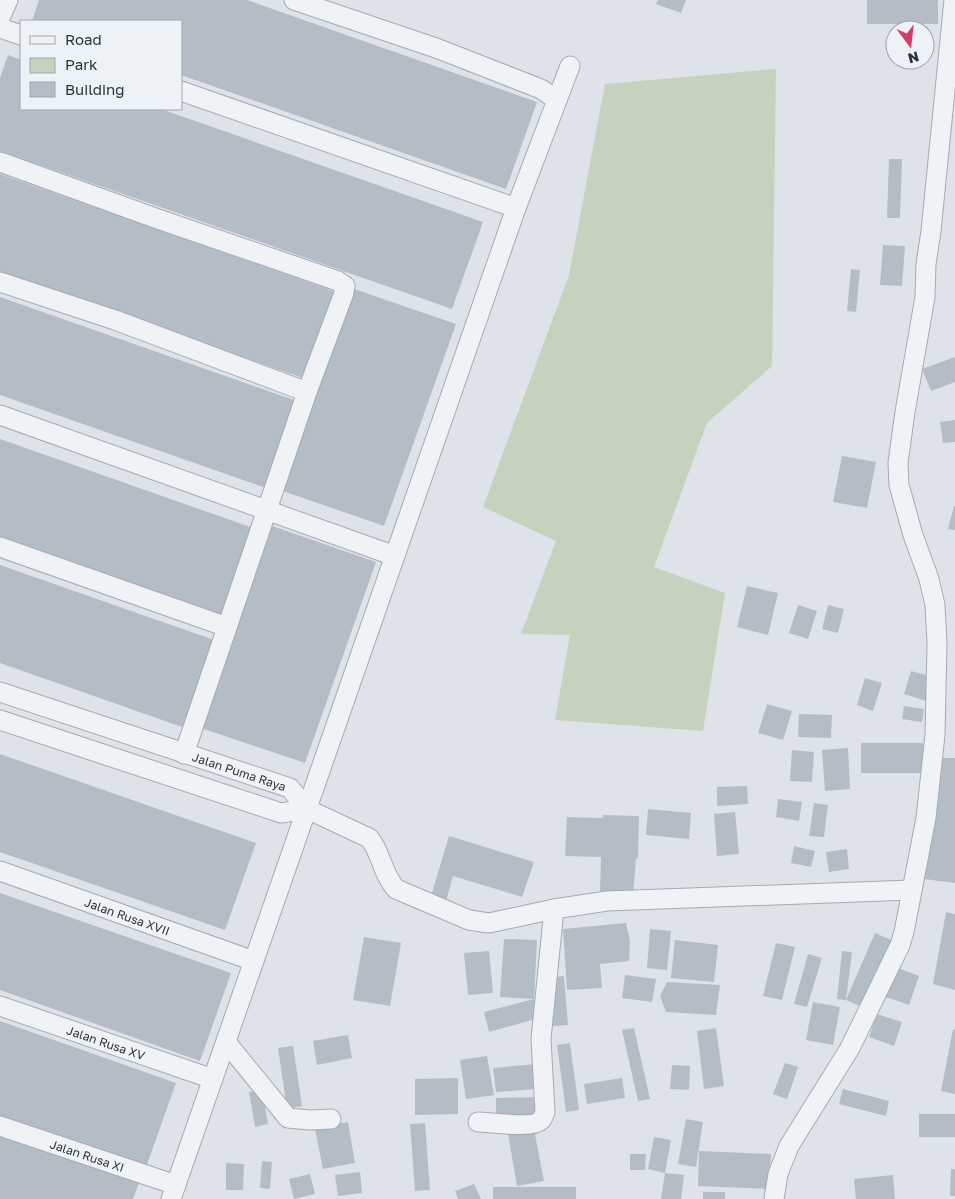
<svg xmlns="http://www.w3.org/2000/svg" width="955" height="1199" viewBox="0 0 955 1199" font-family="'Golos Text',sans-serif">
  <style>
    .green { fill: #c7d2be }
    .building { fill: #b4bdc5 }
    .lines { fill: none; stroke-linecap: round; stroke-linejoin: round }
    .minor-casing { stroke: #a2abb2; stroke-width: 21 }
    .minor { stroke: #f0f3f6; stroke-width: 19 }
    .labels { text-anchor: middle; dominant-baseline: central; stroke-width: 4; stroke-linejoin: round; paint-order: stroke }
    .street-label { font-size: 12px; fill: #26333f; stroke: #edf2f6 }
  </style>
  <rect width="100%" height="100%" fill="#dde3e8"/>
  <!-- green -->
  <path class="green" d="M776 69 772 366 707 423 654 567 725 593 703 731 555 720 570 635 521 634 556 541 483 507 569 275 605 84Z"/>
  <!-- building -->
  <path class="building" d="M39 0H247L537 102 506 189 181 75V21H32Z
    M658 0H686L681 13 656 4Z
    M867 0H938V24H867Z
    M8 55 21 60V109H161L483 222 452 309 0 151V78Z
    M889 159H902L900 218H887Z
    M0 174 339 293 308 380 0 272Z
    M883 245 905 246 902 286 880 285Z
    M851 269 860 270 856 312 847 311Z
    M351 288 456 324 384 526 280 490Z
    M0 297 297 401 266 488 0 395Z
    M955 357V382L931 391 922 369Z
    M955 420V442L943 443 940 422Z
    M0 439 256 529 225 616 0 537Z
    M842 456 876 462 867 508 833 502Z
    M954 506H955V530L948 529Z
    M272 526 376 562 305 763 201 728Z
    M0 565 214 640 182 727 0 663Z
    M747 586 778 593 768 635 737 627Z
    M798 605 817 611 808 639 789 633Z
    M828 605 844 609 838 633 822 629Z
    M911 671 934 677 926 701 904 694Z
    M865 678 882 683 873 711 857 705Z
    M767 704 792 711 783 740 758 733Z
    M904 706 924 709 922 722 902 719Z
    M799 714 832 715 831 738 798 737Z
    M861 743H923V773H861Z
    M848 748 850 789 825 791 822 750Z
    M792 750 814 752 812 782 790 781Z
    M0 754 256 843 225 930 0 852Z
    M936 758H955V883L924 879Z
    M747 786 748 804 717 806V787Z
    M778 799 802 802 799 821 776 817Z
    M814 803 828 805 824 837 809 836Z
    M648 809 691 813 689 839 646 835Z
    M735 812 739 854 717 856 714 814Z
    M603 815 639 816 638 859 636 858 633 895H600L601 857 565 856 567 817 603 818Z
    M449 836 534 862 522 897 453 876 446 901 431 896Z
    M794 846 815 851 811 867 791 863Z
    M847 849 849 869 829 872 826 852Z
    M0 893 231 973 200 1061 0 990Z
    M946 912 955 914V990L933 984Z
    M626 923 630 941 629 961 600 964 602 988 567 990 563 929Z
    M650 929 671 931 667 970 647 968Z
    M875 933 891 940 862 1007 846 1000Z
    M364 937 401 943 390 1006 353 1000Z
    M504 939 537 940 534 999 500 997Z
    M675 940 718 945 714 982 671 978Z
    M776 943 795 947 782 1000 763 996Z
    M489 951 493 993 468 995 464 953Z
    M842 951 852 952 846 1000 837 999Z
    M808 954 822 958 807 1007 794 1004Z
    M893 966 919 976 909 1005 883 996Z
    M625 975 656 979 652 1002 622 998Z
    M564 976 568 1025 553 1026 549 978Z
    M667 982 720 985 716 1015 666 1012 660 996Z
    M534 999 539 1018 489 1032 484 1012Z
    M813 1002 840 1007 833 1045 806 1040Z
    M877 1014 902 1022 894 1046 869 1037Z
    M0 1021 176 1083 145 1170 0 1119Z
    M634 1028 650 1099 638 1101 622 1030Z
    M716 1028 724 1086 704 1089 697 1031Z
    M953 1029 955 1030V1094L941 1091Z
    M348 1035 352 1058 317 1065 313 1041Z
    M570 1043 579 1110 566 1112 557 1045Z
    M293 1046 302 1106 287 1109 278 1048Z
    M487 1056 494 1095 466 1099 460 1060Z
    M785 1063 798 1067 787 1099 773 1094Z
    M536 1064 538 1089 496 1092 493 1068Z
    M672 1065 690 1066 689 1090 670 1089Z
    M458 1078V1114L415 1115V1079Z
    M622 1078 625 1098 587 1104 584 1084Z
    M843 1089 889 1101 886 1116 839 1104Z
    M262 1090 268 1124 255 1127 249 1092Z
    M540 1097V1115H496V1098Z
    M919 1114H955V1137H919Z
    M686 1119 703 1122 696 1167 678 1164Z
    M348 1122 355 1163 323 1169 315 1129Z
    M425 1123 430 1190 415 1191 410 1124Z
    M534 1129 544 1181 517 1186 508 1134Z
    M0 1134 139 1183 133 1199H0Z
    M654 1137 671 1140 665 1173 684 1175 681 1199H661L665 1173 648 1169Z
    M699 1151 771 1154 769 1189 698 1186Z
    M630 1154H646L645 1170H630Z
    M262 1161 272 1162 270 1189 260 1188Z
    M226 1163 244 1164 243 1190H226Z
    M951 1169H955V1196H950Z
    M360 1172 362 1193 338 1196 335 1175Z
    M310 1174 315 1194 294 1199 289 1179Z
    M893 1175 895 1199H856L854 1179Z
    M474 1184 481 1199H458L455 1191Z
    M493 1187H576V1199H493Z
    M703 1192H725V1199H703Z"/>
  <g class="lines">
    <!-- minor casing -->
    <g class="minor-casing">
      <g id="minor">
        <path d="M294 0 436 48 541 89 557 100"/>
        <path d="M0 18 8 0"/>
        <path d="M0 28 21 35"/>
        <path d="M181 91 516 208"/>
        <path d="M0 162 158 219 338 281 345 286 344 293 307 392 184 754"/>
        <path d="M0 282 115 320 307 392"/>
        <path d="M0 415 395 556"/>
        <path d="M0 547 227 627"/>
        <path id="s1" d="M0 692 290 788 307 809 369 838C382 853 382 874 396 889L469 920 489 923 554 909 607 901 911 890"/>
        <path d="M0 720 281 813 307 809"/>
        <path id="s2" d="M0 871 254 961"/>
        <path id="s3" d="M0 1006 213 1079"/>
        <path d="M226 1042 288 1118 310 1120 331 1119"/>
        <path d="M478 1122C490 1122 533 1129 541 1120 543 1118 544 1115 545 1112L541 1039 554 909"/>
        <path id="s4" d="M0 1126 176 1185"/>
        <path d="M171 1199 516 208 570 66"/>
        <path d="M774 1199 778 1174 789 1146 850 1048 900 945 904 932 926 818 935 735 937 643 935 605 929 579 913 535 899 485 898 463 905 412 925 297 926 264 931 231 954 0"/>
      </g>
    </g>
    <!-- minor -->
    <use href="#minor" class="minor"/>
  </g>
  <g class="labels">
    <!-- street labels -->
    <g class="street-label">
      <text stroke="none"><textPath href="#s1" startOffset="252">Jalan Puma Raya</textPath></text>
      <text stroke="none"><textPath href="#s2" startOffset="135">Jalan Rusa XVII</textPath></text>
      <text stroke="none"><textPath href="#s3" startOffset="112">Jalan Rusa XV</textPath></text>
      <text stroke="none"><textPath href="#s4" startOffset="92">Jalan Rusa XI</textPath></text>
    </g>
  </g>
  <!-- legend -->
  <rect x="20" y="20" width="162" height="90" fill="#edf2f6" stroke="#9da6ad"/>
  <rect x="30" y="36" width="25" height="8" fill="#f0f3f6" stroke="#9da6ad"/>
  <text x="65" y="45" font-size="15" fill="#26333f">Road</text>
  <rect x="30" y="58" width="25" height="15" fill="#c7d2be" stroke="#9da6ad"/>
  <text x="65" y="70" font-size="15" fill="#26333f">Park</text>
  <rect x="30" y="82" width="25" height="15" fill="#b4bdc5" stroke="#9da6ad"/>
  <text x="65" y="95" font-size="15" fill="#26333f">Building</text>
  <!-- north arrow -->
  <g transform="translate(910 45) rotate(165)"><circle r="24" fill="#edf2f6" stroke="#9da6ad"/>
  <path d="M0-4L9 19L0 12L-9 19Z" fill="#d53b6b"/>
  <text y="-8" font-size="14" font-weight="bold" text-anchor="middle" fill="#26333f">N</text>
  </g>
</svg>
